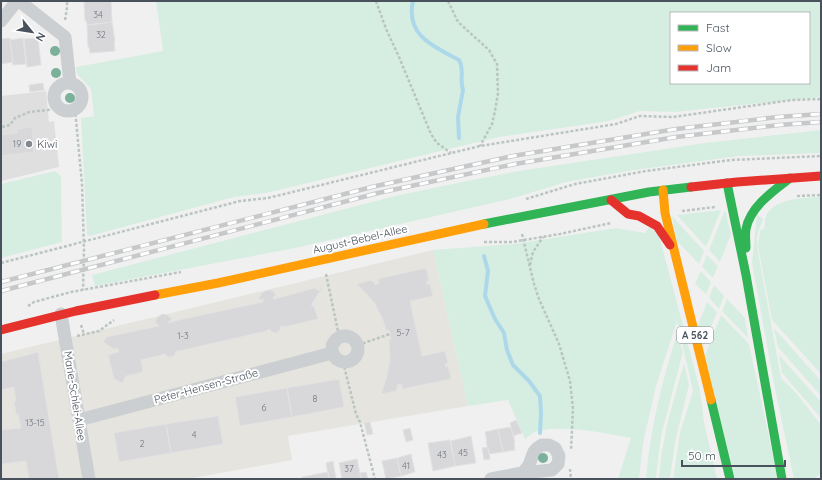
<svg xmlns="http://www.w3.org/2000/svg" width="822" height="480" viewBox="0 0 822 480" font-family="Quicksand,sans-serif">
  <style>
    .commercial { fill: #e5e4de }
    .education { fill: #dfdfe0 }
    .green { fill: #d6eee1; fill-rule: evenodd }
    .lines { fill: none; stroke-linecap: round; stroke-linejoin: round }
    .stream { stroke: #acd8ea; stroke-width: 4 }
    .building { fill: #d8d8db; stroke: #e2e2e3 }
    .path { stroke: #bac5c2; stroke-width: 2.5; stroke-dasharray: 3 2; stroke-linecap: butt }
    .street { stroke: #cccfd1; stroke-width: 13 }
    .fast { stroke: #30b455; stroke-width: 9 }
    .slow { stroke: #ff9f0a; stroke-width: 9 }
    .jam { stroke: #e5322d; stroke-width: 9 }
    .rail-casing { stroke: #c6c8ca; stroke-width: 4.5 }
    .rail { stroke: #fff; stroke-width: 3; stroke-dasharray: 9; stroke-linecap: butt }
    .tree { fill: #7bb09a }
    .poi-dot { fill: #838990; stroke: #fff; stroke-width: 1.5 }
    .labels { text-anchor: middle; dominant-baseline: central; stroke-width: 4; stroke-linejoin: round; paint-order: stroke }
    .number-label { font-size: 9px; fill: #6e747d }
    .shield { fill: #fff; stroke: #7f858d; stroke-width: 1 }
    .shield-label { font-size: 10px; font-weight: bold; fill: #48515c }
    .poi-label { font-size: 11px; fill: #48515c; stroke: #fff; text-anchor: start }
    .street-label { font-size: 11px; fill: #48515c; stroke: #fff }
  </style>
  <rect width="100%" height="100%" fill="#f1f0f0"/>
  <!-- commercial -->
  <path class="commercial" d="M433 250 468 406 288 436 292 460 187 479H1V354Z"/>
  <!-- education -->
  <path class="education" d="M46 91 49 122 54 121 59 167 1 181V96Z"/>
  <!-- green -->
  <path class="green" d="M156 1H821V97L675 112 640 111 609 121 499 137 266 193 234 197 90 236 87 235 81 118 94 116 91 89 77 74 76 67 163 51ZM671 13H809V83H671Z
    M821 130V153L739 156 634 170 566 182 514 198 295 248 95 286 92 275 395 196 462 182 519 171 705 143Z
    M55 171 61 176 62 242 1 258V184Z
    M821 197V374L772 320 758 246 760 231 763 228 765 229C761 198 800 198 821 197Z
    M721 210 706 247 677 215Z
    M725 210 731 234 720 262 709 250Z
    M757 215 763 219 757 236 758 252 781 378 797 394 821 425V473L814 479H794L775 389 752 263Z
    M672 216 704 251 699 264 677 241Z
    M649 227 659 235 700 390 704 422 717 479H673L680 433 693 391 677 321 656 386 643 443 639 479H618L631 438C603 433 566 425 538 431 533 432 529 436 525 439L508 400 468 406 433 250 514 244 616 228 645 233Z
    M707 255 718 266 713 278 702 267Z
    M701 271 711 282 706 294 695 284Z
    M714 285 724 296 719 309 709 298Z
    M727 299 745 318 748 338 722 311Z
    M707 302 717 312 703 348 698 325Z
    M721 315 749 344 778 479H735L705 355Z
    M774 328 821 381V396L778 347Z
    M677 334 683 352 662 432 658 458 656 479H646C650 429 662 381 677 334Z
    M779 355 821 402V418L782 373Z
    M684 363 689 385 675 442 670 479H659L661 457 667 424Z"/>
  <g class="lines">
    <!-- stream -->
    <path class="stream" d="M413 1C405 36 435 47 459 60 465 70 459 80 463 90L458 117 459 138
      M484 256 488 271 485 296 495 319 504 333 507 350 513 365 529 381 540 396 541 413 540 433"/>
  </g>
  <!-- building -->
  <path class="building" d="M84 1H110L111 2 112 22 87 25 86 20 85 21Z
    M112 22 115 42H114L115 51 90 53 89 47H88L87 25Z
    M10 38 13 62 1 64V39Z
    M23 38 26 64 13 65 10 40Z
    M38 38 41 65 27 67 24 39Z
    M43 83 44 90 30 92 29 85Z
    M1 124 2 135 17 133 16 129 32 127 34 152 1 156Z
    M426 268 429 280 427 281V284H430L433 296 410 301 422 356 445 351 448 363 445 364 446 367 448 366 451 379 402 389V385L398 384 396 391 381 394 386 380 390 360 389 339H391L389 330H386L383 320 374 302 357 284 371 280 376 285 379 283 378 279Z
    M321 287 322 288 320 291 313 302 312 303V307L314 306 318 319 284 327 283 326H281L280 330 276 333 272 332 269 329 267 330V331L179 351H176L175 355 172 357H168L165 354 141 360 143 372 126 376 122 383 114 379 108 355 119 352 118 348 114 349 103 342 107 337 159 326 158 324H155L156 319 162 314 167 315 171 318 172 320 169 321V323L178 320 263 302V299L259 300V298L261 294 265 291 270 290 274 292 276 295 273 297 274 299 315 288 319 291Z
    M38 352 59 479H29L26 461 1 464V430L21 428 18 414 16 415 14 401H16L14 387 1 390V362Z
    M339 379 344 407 292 417 287 388Z
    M287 388 292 417 240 426 235 397Z
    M218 416 223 444 171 453 166 424Z
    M516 420 522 433 513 436 510 423Z
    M370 422 373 434 367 435 364 423Z
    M166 424 171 453 119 462 114 433Z
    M511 427 515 442 514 443 515 450 503 452 498 429Z
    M410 428 413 440 406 442 403 430Z
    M498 429 503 452 489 454 486 441H487L485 432Z
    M471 436 476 463 455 466 451 441Z
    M450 440 455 466 433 471 428 443Z
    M488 447 490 459 484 460 482 448Z
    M411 454 415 472 401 476 397 458Z
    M397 458 401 476 386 479 382 461Z
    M357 459 361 479H342L339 463Z
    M333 461 336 479H329L326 463Z
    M328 472 329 479H302V477Z
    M366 472 368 479H361L360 473Z"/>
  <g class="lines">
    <!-- path -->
    <path class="path" d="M376 1 386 29 399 57 431 134 437 143 451 153
      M448 1 458 22 489 50 497 64 498 93 495 111 492 124 480 146
      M65 20 67 8V1
      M75 109 82 184 84 250 83 290
      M2 127 10 125 15 118 29 112 48 110 57 107
      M797 196 821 195
      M526 199 575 184 646 171 731 160 821 156
      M682 211 715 207
      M522 234 534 284 539 299 559 344 570 381 573 409 571 450
      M484 242H512L560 234 611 223
      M1 263 240 201 268 198 480 146 616 124 640 116 673 117 792 100 821 99
      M530 265 533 252 543 237
      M326 274 339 336
      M28 306 34 302 71 292 181 272
      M81 325 84 334
      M77 336 99 331 114 320
      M358 345 390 334
      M343 362 356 414 360 422 375 479
      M570 469 571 479"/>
    <!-- street -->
    <path class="street" d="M19 1 65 37 70 83
      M1 21 17 1
      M54 97a14 14 0 1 1 28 0a14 14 0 1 1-28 0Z
      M61 314 89 479
      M332 349a13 13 0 1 1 26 0a13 13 0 1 1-26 0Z
      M79 420 332 353
      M491 479 522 473 552 470 558 464 559 456 555 448 549 445H542C539 447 535 449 534 452 529 462 532 464 522 473"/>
    <!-- fast -->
    <path class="fast" d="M727 183 746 275 782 479
      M484 224 649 192 691 187
      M746 248C746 242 745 235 746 229 750 207 773 191 790 178
      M711 400 730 479"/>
    <!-- slow -->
    <path class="slow" d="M663 190 665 213 711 400
      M155 295 218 283 484 224"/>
    <!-- jam -->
    <path class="jam" d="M691 187 737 182 821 176
      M611 200 628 214 639 216 657 226 670 245
      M1 330 76 311 155 295"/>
    <!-- rail casing -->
    <g class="rail-casing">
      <path id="rail" d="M1 282 376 186 513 156 676 129 778 117 821 114
        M1 291 378 193 515 164 676 137 779 125 821 122"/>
    </g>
    <!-- rail -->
    <use href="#rail" class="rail"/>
  </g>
  <!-- trees -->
  <g class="tree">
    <circle cx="55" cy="51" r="5"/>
    <circle cx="56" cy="73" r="5"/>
    <circle cx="70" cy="98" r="5"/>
    <circle cx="543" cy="458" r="5"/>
  </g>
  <!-- markers -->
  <circle class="poi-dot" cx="29" cy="144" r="4"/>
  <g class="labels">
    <!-- number labels -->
    <g class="number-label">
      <text x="98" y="14">34</text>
      <text x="101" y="34">32</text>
      <text x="17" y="143">19</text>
      <text x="403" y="332">5-7</text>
      <text x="183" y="335">1-3</text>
      <text x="315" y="398">8</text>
      <text x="264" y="407">6</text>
      <text x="35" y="422">13-15</text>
      <text x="194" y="434">4</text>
      <text x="142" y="443">2</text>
      <text x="463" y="452">45</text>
      <text x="442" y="454">43</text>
      <text x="406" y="465">41</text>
      <text x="349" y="468">37</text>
    </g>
    <!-- shield labels -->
    <rect class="shield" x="677" y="327" width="36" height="16" rx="3"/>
    <g class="shield-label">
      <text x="695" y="335">A 562</text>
    </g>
    <!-- poi labels -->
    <g class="poi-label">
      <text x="37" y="144">Kiwi</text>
    </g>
    <!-- street labels -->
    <g class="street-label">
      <text transform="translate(360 239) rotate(-13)">August-Bebel-Allee</text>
      <text transform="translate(206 386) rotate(-15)">Peter-Hensen-Straße</text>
      <text transform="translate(75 396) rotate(81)">Marie-Schlei-Allee</text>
    </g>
  </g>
  <!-- border -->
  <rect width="822" height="480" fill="none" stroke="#48515c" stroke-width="4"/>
  <!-- legend -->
  <rect x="670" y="12" width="140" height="72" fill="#ffffff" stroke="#b6b9be"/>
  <rect x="678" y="25" width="20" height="6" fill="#30b455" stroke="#b6b9be"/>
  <text x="706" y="32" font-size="12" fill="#48515c">Fast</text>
  <rect x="678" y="45" width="20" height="6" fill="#ff9f0a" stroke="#b6b9be"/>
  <text x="706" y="52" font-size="12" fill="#48515c">Slow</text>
  <rect x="678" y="65" width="20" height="6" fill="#e5322d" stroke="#b6b9be"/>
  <text x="706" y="72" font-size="12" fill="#48515c">Jam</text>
  <!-- north arrow -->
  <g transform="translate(32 32) rotate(120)" stroke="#ffffff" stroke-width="3" paint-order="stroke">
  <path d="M0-3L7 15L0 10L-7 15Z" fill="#48515c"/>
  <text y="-6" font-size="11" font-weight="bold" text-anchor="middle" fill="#48515c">N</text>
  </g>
  <!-- scale -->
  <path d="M682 460v6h103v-6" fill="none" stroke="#48515c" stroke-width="2"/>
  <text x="688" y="460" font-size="12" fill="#48515c" stroke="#ffffff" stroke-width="3" paint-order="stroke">50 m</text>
</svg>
